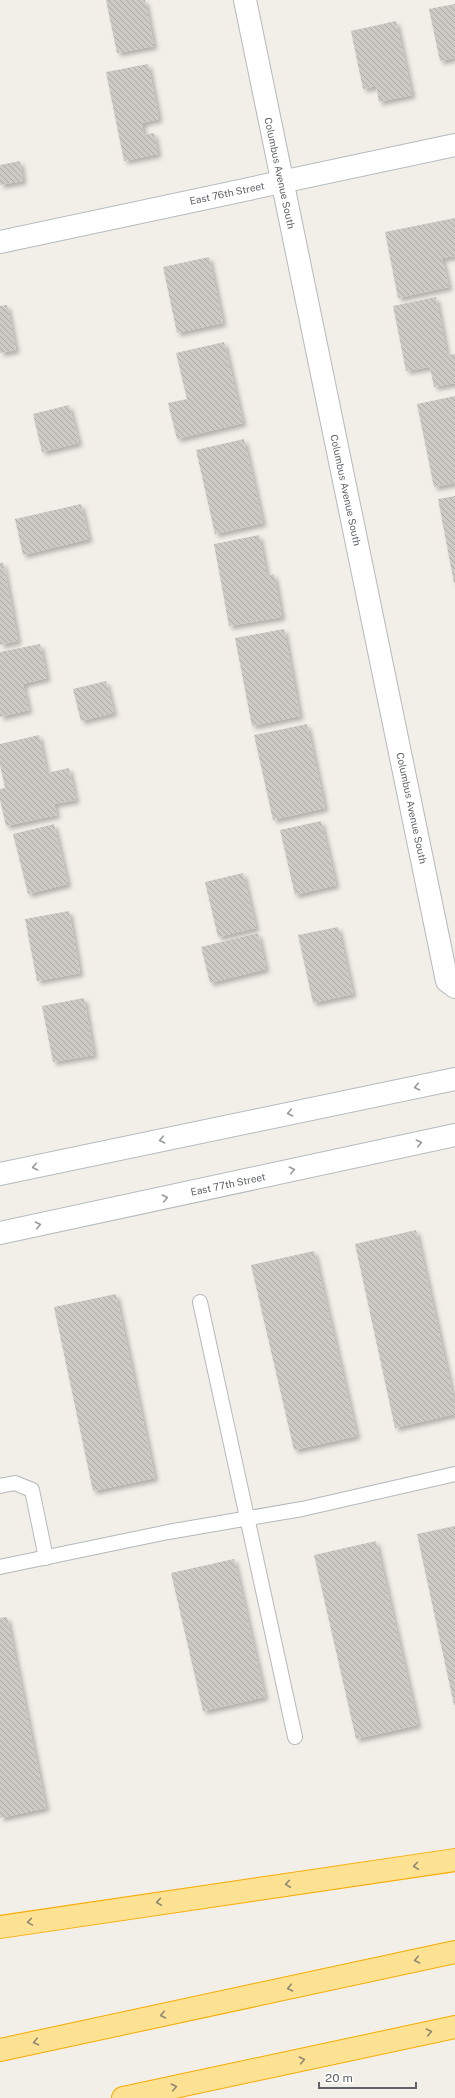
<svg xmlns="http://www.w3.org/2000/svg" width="455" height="2098" viewBox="0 0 455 2098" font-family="'Public Sans',sans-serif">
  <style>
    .building { fill: url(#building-back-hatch); filter: url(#shadow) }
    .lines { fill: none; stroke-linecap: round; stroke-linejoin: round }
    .lane-casing { stroke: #b5b8bc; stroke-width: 16 }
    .street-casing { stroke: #b5b8bc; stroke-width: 24 }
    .secondary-casing { stroke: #b6babf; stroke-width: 24 }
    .highway-casing { stroke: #f9ab00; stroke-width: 24 }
    .lane { stroke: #fff; stroke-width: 14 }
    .street { stroke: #fff; stroke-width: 22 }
    .secondary { stroke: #fff; stroke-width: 22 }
    .highway { stroke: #fde293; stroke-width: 22 }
    .oneway { stroke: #979a9d }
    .oneway2 { stroke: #8e8975 }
    .labels { text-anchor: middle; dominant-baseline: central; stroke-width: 4; stroke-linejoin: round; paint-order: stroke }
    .street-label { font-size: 10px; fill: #5f6368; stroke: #fff }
  </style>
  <defs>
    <pattern id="building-back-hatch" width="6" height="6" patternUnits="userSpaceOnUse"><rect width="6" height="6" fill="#cccac5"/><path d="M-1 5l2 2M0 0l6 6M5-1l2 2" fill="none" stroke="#a9a8a4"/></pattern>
    <filter id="shadow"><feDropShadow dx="3.5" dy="3.5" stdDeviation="2" flood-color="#0004"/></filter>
  </defs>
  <rect width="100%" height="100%" fill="#f1efe8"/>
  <!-- building -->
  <path class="building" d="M106 0H145L154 46 117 53Z
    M455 4V58L440 61 429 9Z
    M396 21 412 95 379 102 376 86 363 89 351 31Z
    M148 64 159 119 142 123 144 135 154 133 158 154 124 161 106 72Z
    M20 161 23 181 0 185V165Z
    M455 218V256L442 258 449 287 398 298 385 232Z
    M209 257 223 323 177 333 163 267Z
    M436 297 447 355 455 354V383L434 387 430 367 406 371 393 306Z
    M7 305 16 350 0 353V306Z
    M224 342 243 423 177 439 168 403 187 399 176 353Z
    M455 396V483L434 487 417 404Z
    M69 405 79 443 42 452 33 414Z
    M244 439 263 523 215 534 196 450Z
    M455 496V583H454L438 499Z
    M81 504 89 539 23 555 15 519Z
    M259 535 267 576 274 574 282 617 229 626 214 544Z
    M3 562 18 641 0 645V563Z
    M284 629 300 716 252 726 235 638Z
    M40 644 47 678 23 684 29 710 0 717V652Z
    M106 681 114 713 81 721 73 689Z
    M307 724 325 808 273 820 254 735Z
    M39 735 47 773 69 768 76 800 54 804 57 815 6 826 0 800V789L5 788 0 765V744Z
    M321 821 336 885 295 895 280 830Z
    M54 824 68 884 28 894 13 834Z
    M243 873 256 928 218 937 205 882Z
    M69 911 80 973 37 981 25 919Z
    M338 927 353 994 313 1003 298 935Z
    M258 933 266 969 210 983 201 947Z
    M84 998 94 1055 53 1062 42 1006Z
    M416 1230 455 1405V1414L395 1428 355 1244Z
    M314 1251 357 1436 294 1450 251 1265Z
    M116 1294 155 1478 93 1491 54 1307Z
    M455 1526V1705H454L417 1534Z
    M376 1541 418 1725 356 1739 314 1555Z
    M234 1559 265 1697 203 1711 171 1573Z
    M7 1617 46 1808 0 1818V1618Z"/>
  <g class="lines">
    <!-- lane casing -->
    <g class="lane-casing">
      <path id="lane" d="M200 1302 295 1737
        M0 1486 15 1483 32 1490 46 1558
        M0 1567 168 1532 302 1509 455 1474"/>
    </g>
    <!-- street casing -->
    <g class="street-casing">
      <path id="street" d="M245 0 447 981 455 987"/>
    </g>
    <!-- secondary casing -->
    <g class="secondary-casing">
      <path id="secondary" d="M0 242 455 145
        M0 1174 455 1079
        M0 1233 455 1135"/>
    </g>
    <!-- highway casing -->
    <g class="highway-casing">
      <path id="highway" d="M0 1927 455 1860
        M0 2050 455 1952
        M123 2098 455 2027"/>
    </g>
    <!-- lane -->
    <use href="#lane" class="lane"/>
    <!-- street -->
    <use href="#street" class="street"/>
    <!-- secondary -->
    <use href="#secondary" class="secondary"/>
    <!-- highway -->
    <use href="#highway" class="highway"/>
  </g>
  <!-- one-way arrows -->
  <defs><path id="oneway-chevron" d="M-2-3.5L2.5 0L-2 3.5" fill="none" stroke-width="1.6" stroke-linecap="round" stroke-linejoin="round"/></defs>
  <g class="oneway">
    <use href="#oneway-chevron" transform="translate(417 1087) rotate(168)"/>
    <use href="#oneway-chevron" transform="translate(290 1113) rotate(168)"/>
    <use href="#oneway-chevron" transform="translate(162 1140) rotate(168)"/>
    <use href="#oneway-chevron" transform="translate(419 1143) rotate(-12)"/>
    <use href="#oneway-chevron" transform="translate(35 1167) rotate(168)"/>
    <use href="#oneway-chevron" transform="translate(292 1170) rotate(-12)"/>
    <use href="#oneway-chevron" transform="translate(165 1198) rotate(-12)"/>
    <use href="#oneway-chevron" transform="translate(38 1225) rotate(-12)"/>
  </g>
  <g class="oneway2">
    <use href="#oneway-chevron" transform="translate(416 1866) rotate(172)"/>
    <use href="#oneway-chevron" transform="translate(288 1884) rotate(172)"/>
    <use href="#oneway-chevron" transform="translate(159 1902) rotate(172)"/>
    <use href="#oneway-chevron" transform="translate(30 1922) rotate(171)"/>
    <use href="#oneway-chevron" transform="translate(417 1960) rotate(168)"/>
    <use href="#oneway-chevron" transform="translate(290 1988) rotate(168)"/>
    <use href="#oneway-chevron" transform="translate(163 2015) rotate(168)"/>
    <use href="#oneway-chevron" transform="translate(429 2032) rotate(-12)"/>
    <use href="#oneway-chevron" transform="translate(36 2042) rotate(168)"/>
    <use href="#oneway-chevron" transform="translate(302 2060) rotate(-12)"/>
    <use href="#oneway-chevron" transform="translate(174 2087) rotate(-12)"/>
  </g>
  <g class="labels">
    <!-- street labels -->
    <g class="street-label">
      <text transform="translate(280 173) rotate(78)">Columbus Avenue South</text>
      <text transform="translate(227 193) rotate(-12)">East 76th Street</text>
      <text transform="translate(346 490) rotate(78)">Columbus Avenue South</text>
      <text transform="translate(412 808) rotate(78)">Columbus Avenue South</text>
      <text transform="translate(228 1184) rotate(-12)">East 77th Street</text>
    </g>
  </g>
  <!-- scale -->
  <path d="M319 2082v6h97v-6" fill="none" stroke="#5f6368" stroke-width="2"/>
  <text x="325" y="2082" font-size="12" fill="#5f6368" stroke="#ffffff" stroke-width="3" paint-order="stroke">20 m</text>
</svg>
